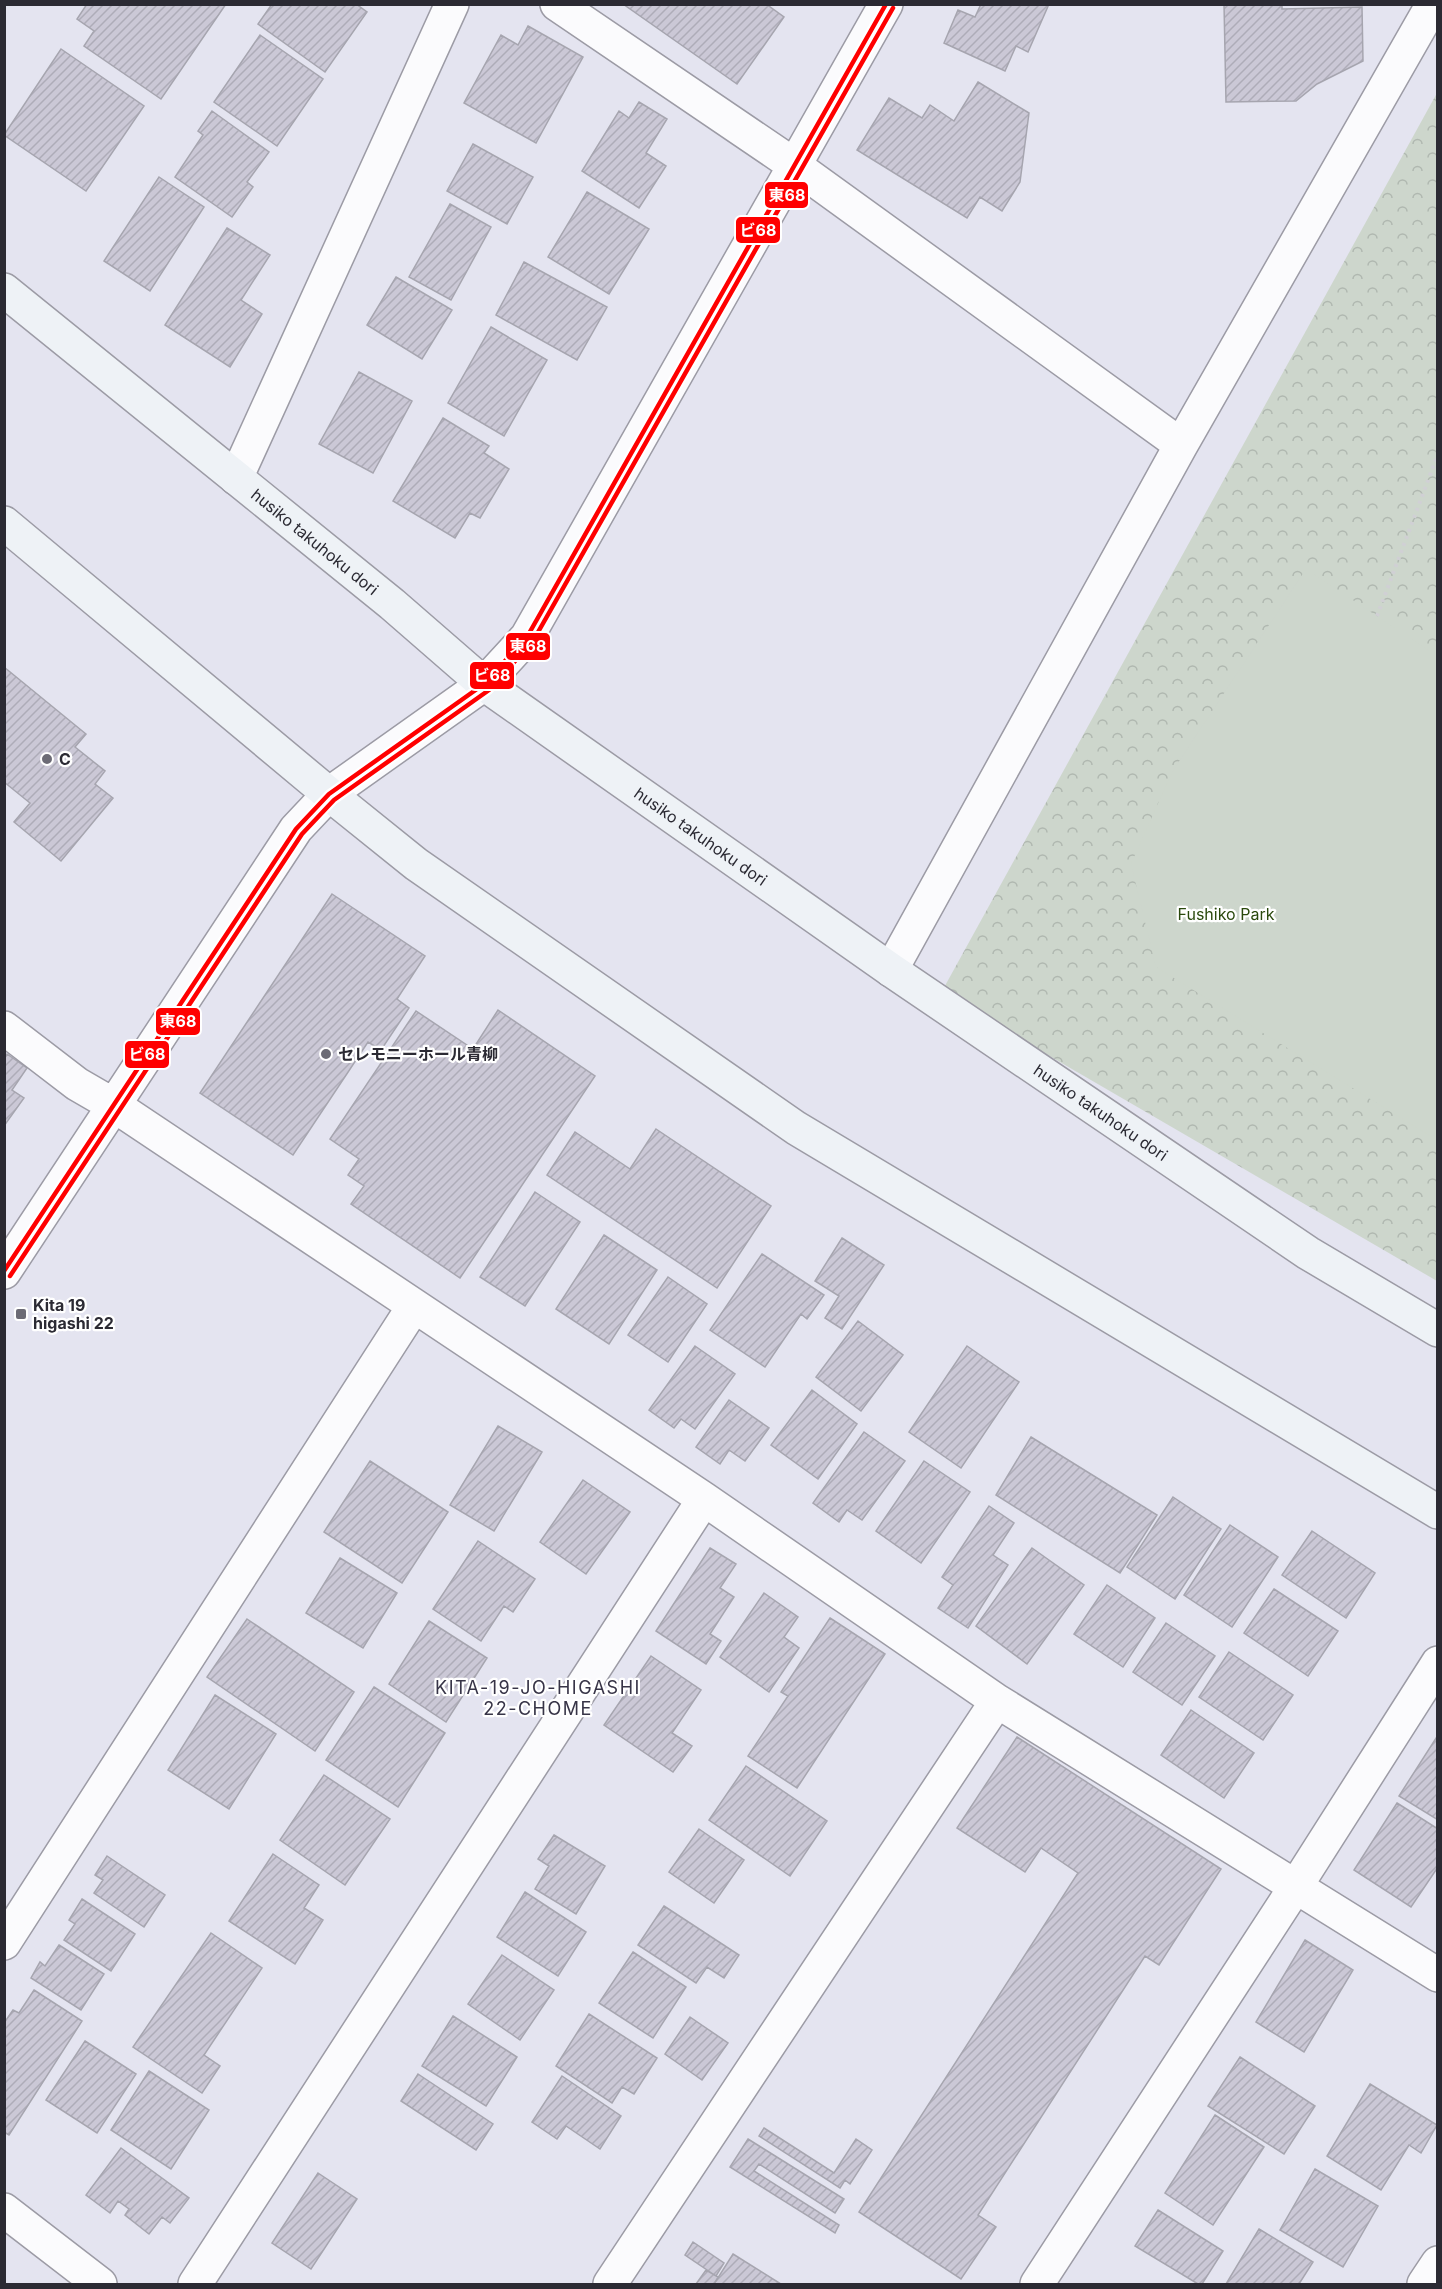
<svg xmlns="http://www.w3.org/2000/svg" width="1442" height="2289" viewBox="0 0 1442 2289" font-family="Inter,'Noto Sans JP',sans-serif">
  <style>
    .park { fill: url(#park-crowns) }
    .garden { fill: #cdd6cc }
    .building { fill: url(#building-hatch); stroke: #a6a5af; stroke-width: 1.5 }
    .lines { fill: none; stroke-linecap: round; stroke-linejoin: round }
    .street-casing { stroke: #9c9ba5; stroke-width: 36 }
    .secondary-casing { stroke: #9c9ba5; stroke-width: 36 }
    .path { stroke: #d0d0d4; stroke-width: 4; stroke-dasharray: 3 4.5; stroke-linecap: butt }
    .street { stroke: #fbfbfd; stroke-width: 33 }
    .secondary { stroke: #eef2f6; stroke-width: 33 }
    .bus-1-casing { stroke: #fff; stroke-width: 9 }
    .bus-2-casing { stroke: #fff; stroke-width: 9 }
    .bus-1 { stroke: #f00; stroke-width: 4.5 }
    .bus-2 { stroke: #f00; stroke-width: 4.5 }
    .poi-dot { fill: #6c6b75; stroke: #fff; stroke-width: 2 }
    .labels { text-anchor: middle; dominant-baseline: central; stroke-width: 4.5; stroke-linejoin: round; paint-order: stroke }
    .street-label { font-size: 16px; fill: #2b2a33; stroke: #fff }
    .poi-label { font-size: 16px; font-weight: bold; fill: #2b2a33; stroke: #fff; text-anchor: start }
    .park-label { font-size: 16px; fill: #2a490d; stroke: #fff }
    .neighbourhood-label { font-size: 18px; letter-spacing: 1.5px; fill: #373447; stroke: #fff }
    .line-badge { stroke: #fff; stroke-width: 2 }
    .badge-label { font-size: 16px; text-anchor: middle; font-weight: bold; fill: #fff }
  </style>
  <defs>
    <pattern id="park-crowns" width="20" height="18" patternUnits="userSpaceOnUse" patternTransform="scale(1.5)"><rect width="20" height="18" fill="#cdd6cc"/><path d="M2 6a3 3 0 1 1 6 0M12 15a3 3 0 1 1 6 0" fill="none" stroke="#b0b8b0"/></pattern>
    <pattern id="building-hatch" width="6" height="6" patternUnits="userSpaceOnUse" patternTransform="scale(1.5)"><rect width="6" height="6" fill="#cbc8d6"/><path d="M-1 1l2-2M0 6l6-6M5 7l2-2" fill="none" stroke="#aeacb8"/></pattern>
  </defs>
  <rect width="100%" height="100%" fill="#e4e4f0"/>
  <!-- park -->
  <path class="park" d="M1437 93V1281L941 993Z"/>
  <!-- garden -->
  <path class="garden" d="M1306 569 1437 656 1438 1129 1432 1137 1156 967 1131 864 1172 772Z"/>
  <!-- building -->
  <path class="building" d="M87 4H226L161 99 84 46 94 31 77 19Z
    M272 4H356L367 12 325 72 258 24Z
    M623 4H766L784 17 737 84Z
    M981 4H1049L1028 52 1016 46 1005 71 944 43 958 10 975 17Z
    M1224 4H1282V9L1362 7 1363 61 1317 84 1296 101 1226 102Z
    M528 26 583 57 536 143 464 103 501 35 518 45Z
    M260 35 323 79 277 146 214 102Z
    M61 49 144 106 86 191 4 135Z
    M978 82 1029 113 1020 182 1002 211 980 197 967 218 857 150 889 98 922 118 930 105 954 121Z
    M639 102 667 119 646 153 666 166 639 208 582 171 619 111 629 118Z
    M212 111 269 152 247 182 253 187 232 217 175 177 203 135 198 131Z
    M473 144 533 177 507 224 447 191Z
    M159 177 204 207 150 291 104 261Z
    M587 192 649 229 609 294 548 257Z
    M450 204 491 227 451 300 409 277Z
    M227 228 270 255 241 300 262 314 230 367 165 325Z
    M524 262 607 307 577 360 496 315Z
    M396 277 452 310 422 359 367 325Z
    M491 327 547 360 504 436 448 403Z
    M359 372 412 401 373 473 319 444Z
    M443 418 489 446 484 453 509 469 480 518 470 513 455 538 393 501Z
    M4 667 86 734 75 747 105 771 95 784 113 798 61 861 14 822 30 803 4 782Z
    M332 894 425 956 397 999 409 1008 381 1050 368 1042 293 1155 200 1093Z
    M498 1010 595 1076 460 1278 351 1204 364 1186 348 1175 359 1159 330 1139 416 1011 473 1049Z
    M7 1054 27 1068 12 1090 24 1098 4 1126V1059Z
    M656 1129 771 1206 717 1288 547 1175 575 1132 630 1169Z
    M535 1192 580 1222 525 1306 480 1277Z
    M604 1235 657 1270 609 1344 556 1309Z
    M842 1238 884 1265 842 1329 825 1318 839 1296 815 1281Z
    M762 1254 824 1295 807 1319 801 1314 765 1367 710 1330Z
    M668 1277 707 1304 668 1362 628 1335Z
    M858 1321 903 1355 861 1411 816 1377Z
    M695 1346 735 1374 695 1429 681 1419 674 1428 649 1410Z
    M967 1346 1019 1382 961 1468 909 1432Z
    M812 1390 857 1424 818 1479 771 1445Z
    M729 1400 769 1428 745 1461 729 1450 720 1464 696 1447Z
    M498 1426 542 1452 494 1531 450 1505Z
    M864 1432 905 1461 862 1520 847 1510 839 1522 813 1503Z
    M1031 1437 1157 1515 1120 1573 996 1495Z
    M370 1461 448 1512 402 1583 324 1532Z
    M924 1461 970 1492 921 1563 876 1531Z
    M583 1480 630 1512 586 1574 540 1542Z
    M1173 1497 1221 1529 1175 1599 1127 1567Z
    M989 1506 1014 1523 993 1555 1008 1565 968 1628 938 1608 953 1585 942 1577Z
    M1230 1525 1278 1557 1232 1627 1184 1595Z
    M1312 1531 1375 1573 1346 1618 1282 1575Z
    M478 1541 535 1579 513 1612 504 1606 481 1641 433 1609Z
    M710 1548 736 1564 720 1588 734 1597 710 1634 721 1641 706 1664 656 1631Z
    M1032 1548 1084 1585 1027 1664 976 1626Z
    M340 1558 397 1593 363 1648 306 1613Z
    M1107 1585 1155 1618 1123 1667 1074 1634Z
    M1274 1589 1338 1631 1308 1676 1244 1633Z
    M764 1593 798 1617 784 1637 799 1648 769 1692 720 1657Z
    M830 1618 885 1654 797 1788 748 1756 788 1696 781 1692Z
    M247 1619 354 1692 315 1751 207 1677Z
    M429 1621 487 1658 446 1722 389 1684Z
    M1166 1623 1215 1656 1182 1705 1133 1672Z
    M1229 1652 1293 1695 1263 1740 1199 1697Z
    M651 1656 701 1690 672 1733 692 1746 673 1772 604 1725Z
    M374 1687 445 1733 398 1807 326 1760Z
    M215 1695 276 1734 229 1809 168 1770Z
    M1191 1710 1254 1753 1224 1798 1161 1755Z
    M1438 1735V1820L1399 1796Z
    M1017 1737 1221 1869 1159 1965 1145 1956 978 2215 996 2227 961 2279 859 2212 1078 1873 1041 1848 1025 1872 957 1828Z
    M746 1766 827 1821 790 1876 709 1820Z
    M324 1775 390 1819 345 1885 280 1840Z
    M1397 1803 1438 1829V1867L1411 1907 1354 1870Z
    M699 1829 744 1860 714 1903 669 1872Z
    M554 1835 605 1866 576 1914 535 1889 549 1866 538 1859Z
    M273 1854 319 1885 304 1908 323 1920 295 1964 229 1921Z
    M107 1856 165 1895 144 1927 94 1893 103 1880 95 1875Z
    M525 1892 586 1932 558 1976 497 1937Z
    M82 1899 135 1934 111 1971 64 1940 75 1924 69 1920Z
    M664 1906 739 1955 724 1978 707 1967 696 1983 638 1945Z
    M211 1933 262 1968 204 2055 220 2066 202 2093 133 2047Z
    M1305 1940 1353 1970 1304 2052 1256 2022Z
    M59 1945 104 1974 81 2010 31 1978 40 1962 45 1966Z
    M633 1952 686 1987 653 2038 599 2003Z
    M502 1955 554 1990 520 2040 468 2004Z
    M34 1990 82 2021 9 2135 4 2132V2023L13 2010 19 2013Z
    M589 2014 657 2058 634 2094 622 2087 612 2103 556 2066Z
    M453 2016 517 2057 486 2106 422 2066Z
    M690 2017 728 2043 702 2080 665 2054Z
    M85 2041 136 2074 97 2133 46 2100Z
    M1240 2057 1315 2106 1284 2154 1208 2106Z
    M149 2071 209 2110 171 2169 111 2130Z
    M418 2074 493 2124 476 2150 401 2101Z
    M562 2076 621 2116 600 2149 566 2126 557 2139 532 2122Z
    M1370 2084 1437 2125 1421 2153 1409 2145 1381 2190 1327 2156Z
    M1215 2115 1264 2147 1213 2225 1165 2193Z
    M764 2128 834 2173 856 2139 872 2150 850 2184 845 2180 840 2188 759 2136Z
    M748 2139 844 2199 835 2213 759 2164 754 2171 839 2225 835 2233 730 2167Z
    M121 2148 189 2198 170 2223 162 2217 149 2234 125 2215 129 2209 118 2201 110 2213 86 2195Z
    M1315 2169 1378 2206 1343 2267 1280 2230Z
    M318 2173 357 2199 311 2269 272 2243Z
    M1158 2210 1223 2251 1202 2284H1198L1135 2246Z
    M1259 2229 1313 2262 1299 2284H1226Z
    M693 2242 724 2263 716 2276 685 2255Z
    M733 2254 781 2284H714Z
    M706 2270 718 2277 714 2284H696Z"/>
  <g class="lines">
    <!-- street casing -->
    <g class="street-casing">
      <path id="street" d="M557 4 794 165 1181 445
        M236 478 452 4
        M891 970 1181 445 1433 4
        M4 1028 77 1084 115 1106 704 1499 997 1701 1438 1975
        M4 1272 296 829 329 794 484 684 527 637 886 4
        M4 1943 414 1306
        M4 2210 100 2284
        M195 2284 704 1499
        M610 2284 997 1701
        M1037 2284 1296 1886 1438 1663
        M1424 2284 1438 2263"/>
    </g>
    <!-- secondary casing -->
    <g class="secondary-casing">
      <g id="secondary">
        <path id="s1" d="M4 290 392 604 484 684 891 970 1308 1253 1438 1330"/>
        <path d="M4 523 329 794 416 864 796 1128 1438 1512"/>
      </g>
    </g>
    <!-- path -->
    <path class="path" d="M1377 616 1438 454"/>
    <!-- street -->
    <use href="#street" class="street"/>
    <!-- secondary -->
    <use href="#secondary" class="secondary"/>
    <!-- bus-1 casing -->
    <g class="bus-1-casing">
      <path id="bus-1" d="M4 1271 296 829 329 794 484 684 527 637 886 4"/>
    </g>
    <!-- bus-2 casing -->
    <g class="bus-2-casing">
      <path id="bus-2" d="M10 1276 302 834 334 800 489 690 533 641 893 8"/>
    </g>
    <!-- bus-1 -->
    <use href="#bus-1" class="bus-1"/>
    <!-- bus-2 -->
    <use href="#bus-2" class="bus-2"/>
  </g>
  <!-- markers -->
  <g class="poi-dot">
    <circle cx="47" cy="759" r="6"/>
    <circle cx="326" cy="1054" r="6"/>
    <rect x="15" y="1308" width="12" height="12" rx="3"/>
  </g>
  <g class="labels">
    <!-- street labels -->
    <g class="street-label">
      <text stroke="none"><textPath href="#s1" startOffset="400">husiko takuhoku dori</textPath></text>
      <text stroke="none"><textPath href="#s1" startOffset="886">husiko takuhoku dori</textPath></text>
      <text stroke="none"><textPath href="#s1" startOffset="1372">husiko takuhoku dori</textPath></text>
    </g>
    <!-- poi labels -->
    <g class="poi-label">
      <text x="59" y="759">C</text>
      <text x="338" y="1054">セレモニーホール青柳</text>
      <text x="33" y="1305">Kita 19<tspan x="33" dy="18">higashi 22</tspan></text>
    </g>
    <!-- park labels -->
    <g class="park-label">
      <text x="1226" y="914">Fushiko Park</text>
    </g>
    <!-- neighbourhood labels -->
    <g class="neighbourhood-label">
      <text x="538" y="1687">KITA-19-JO-HIGASHI<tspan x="538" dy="21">22-CHOME</tspan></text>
    </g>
  </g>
  <g class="line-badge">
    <rect x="764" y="181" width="45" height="28" rx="6" fill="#f00"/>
    <rect x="735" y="216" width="46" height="28" rx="6" fill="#f00"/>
    <rect x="505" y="632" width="46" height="29" rx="6" fill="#f00"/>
    <rect x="469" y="661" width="46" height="29" rx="6" fill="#f00"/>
    <rect x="155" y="1007" width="46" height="29" rx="6" fill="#f00"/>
    <rect x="124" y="1040" width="46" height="29" rx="6" fill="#f00"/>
  </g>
  <g class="badge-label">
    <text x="787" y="201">東68</text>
    <text x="758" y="236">ビ68</text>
    <text x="528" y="652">東68</text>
    <text x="492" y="681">ビ68</text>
    <text x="178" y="1027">東68</text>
    <text x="147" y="1060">ビ68</text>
  </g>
  <!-- border -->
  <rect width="1442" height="2289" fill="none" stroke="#2b2a33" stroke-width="12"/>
</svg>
